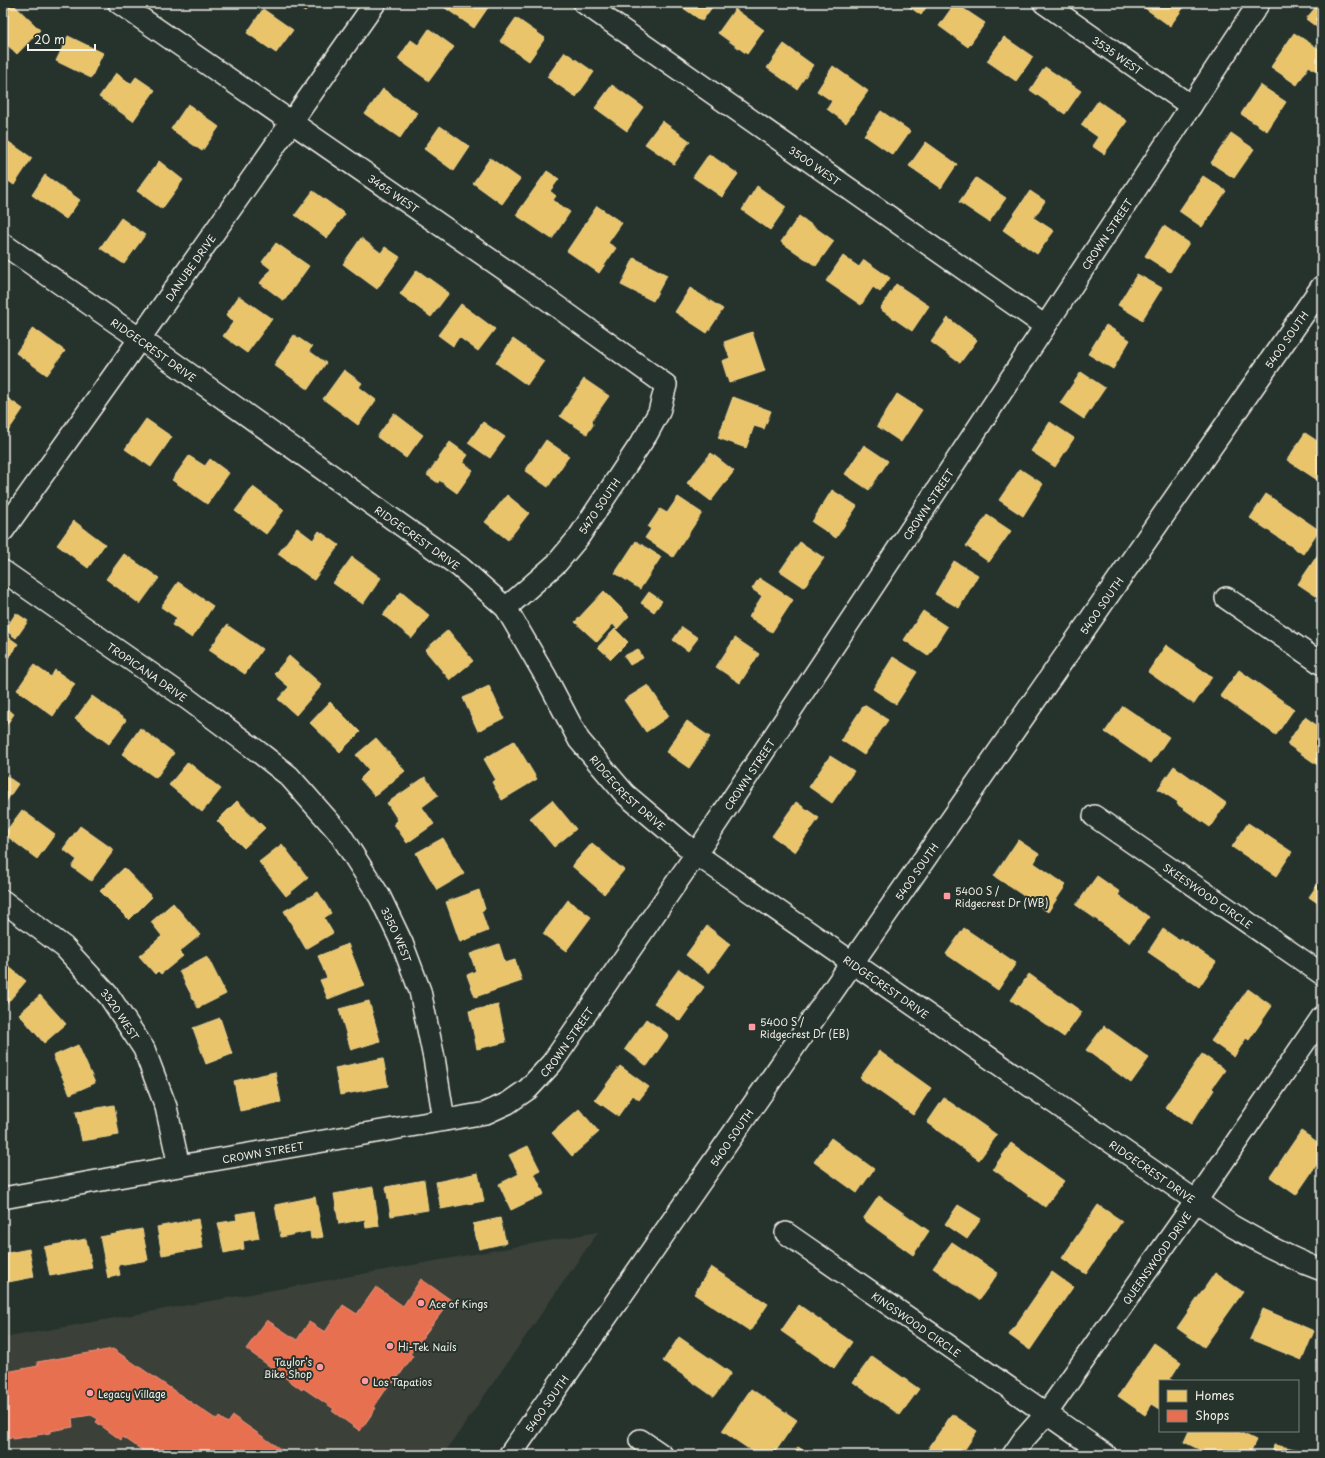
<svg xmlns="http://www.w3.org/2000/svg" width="1325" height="1458" viewBox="0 0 1325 1458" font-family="'Playpen Sans',sans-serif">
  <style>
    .built { fill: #3a4138 }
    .homes { fill: #e9c46a; stroke: #ecd290 }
    .shops { fill: #e76f51; stroke: #eb967e }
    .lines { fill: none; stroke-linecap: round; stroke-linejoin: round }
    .street-casing { stroke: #f4f1e8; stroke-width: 24 }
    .primary-casing { stroke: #f4f1e8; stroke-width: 25 }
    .street { stroke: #26332d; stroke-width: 21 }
    .primary { stroke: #26332d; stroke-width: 22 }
    .poi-dot { fill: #ff9aa2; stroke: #26332d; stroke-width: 1.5 }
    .labels { text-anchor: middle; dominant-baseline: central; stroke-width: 4; stroke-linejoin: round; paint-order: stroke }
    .street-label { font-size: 10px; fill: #f4f1e8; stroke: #26332d }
    .poi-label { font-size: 10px; fill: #f4f1e8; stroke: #26332d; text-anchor: start }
  </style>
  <rect width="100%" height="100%" fill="#26332d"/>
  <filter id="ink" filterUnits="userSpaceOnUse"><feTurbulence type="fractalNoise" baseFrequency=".025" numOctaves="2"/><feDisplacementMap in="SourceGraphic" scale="8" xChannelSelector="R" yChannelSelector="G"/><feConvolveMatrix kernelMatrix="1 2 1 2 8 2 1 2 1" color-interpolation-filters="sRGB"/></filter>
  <g filter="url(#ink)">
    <!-- built -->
    <path class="built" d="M598 1232 443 1455H3V1338Z"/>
    <!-- homes -->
    <path class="homes" d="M5 3H12L40 30 17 54 3 41V5Z
      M292 3H311L305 12Z
      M438 3H491L474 28Z
      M676 3H715L702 21Z
      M904 3H929L921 15Z
      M955 3 985 23 968 47 939 26Z
      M1144 3H1187L1170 26 1142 6Z
      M1319 3H1322V31L1306 19Z
      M263 9 293 30 276 53 247 33Z
      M735 9 764 30 747 54 718 33Z
      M516 18 545 38 529 61 500 41Z
      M429 29 454 47 429 81 398 59 411 40 418 45Z
      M1294 33 1322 51V75L1309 66 1297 85 1271 67Z
      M68 36 103 53 91 78 56 61Z
      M1004 37 1033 57 1016 81 987 61Z
      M784 44 813 65 797 89 767 68Z
      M565 52 594 72 576 97 547 77Z
      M833 66 868 91 846 123 827 109 832 101 817 91Z
      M1045 67 1081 91 1065 114 1030 90Z
      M116 73 131 84 136 77 155 90 133 121 99 97Z
      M612 85 643 107 627 131 595 108Z
      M1260 85 1286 102 1267 131 1241 114Z
      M383 89 417 113 400 138 365 114Z
      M1098 101 1127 121 1104 154 1092 146 1098 137 1081 125Z
      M188 104 219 127 202 151 171 129Z
      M881 111 910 131 893 155 864 135Z
      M662 121 690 141 674 164 645 144Z
      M440 126 470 147 454 171 424 149Z
      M1231 133 1254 149 1234 178 1211 163Z
      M3 138 32 158 14 185 3 177Z
      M926 142 957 164 941 188 909 166Z
      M709 154 738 174 722 197 693 177Z
      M490 158 520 179 502 204 473 183Z
      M159 161 183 180 162 209 137 191Z
      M547 171 559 179 550 191 556 196 553 200 570 212 552 239 516 215Z
      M45 175 80 200 66 219 32 195Z
      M1203 176 1226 191 1202 227 1179 211Z
      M976 178 1006 198 989 222 959 202Z
      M757 186 786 207 770 230 742 210Z
      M313 191 345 214 327 238 295 215Z
      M1030 191 1045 201 1034 218 1054 231 1037 254 1003 230Z
      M597 206 622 223 608 243 616 248 599 273 567 251Z
      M799 216 834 241 816 266 781 242Z
      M121 218 145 235 124 264 100 248Z
      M1164 226 1189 243 1170 272 1145 256Z
      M361 238 381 253 385 247 400 257 377 289 343 264Z
      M276 243 309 266 284 301 260 283 271 269 262 262Z
      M843 256 859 267 864 260 890 278 880 292 873 287 861 305 826 281Z
      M634 258 667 275 653 301 621 285Z
      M417 270 449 293 431 317 400 294Z
      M1137 274 1162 288 1142 320 1118 305Z
      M896 284 929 306 912 331 880 309Z
      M690 288 723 309 707 333 675 312Z
      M239 296 272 319 247 353 223 336 234 321 226 315Z
      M461 304 495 329 478 351 459 337 453 346 438 335Z
      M948 318 977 340 960 363 931 342Z
      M1106 325 1130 340 1113 369 1088 354Z
      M33 328 65 351 47 375 16 353Z
      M752 332 765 371 729 383 722 361 730 358 724 342Z
      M294 335 312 347 309 351 326 363 308 389 274 365Z
      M513 339 544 361 527 385 496 363Z
      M344 370 362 383 359 387 376 400 358 425 323 399Z
      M1081 372 1105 388 1084 419 1060 403Z
      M584 379 609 396 592 420 593 425 587 434 560 416Z
      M897 394 922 410 901 442 877 426Z
      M3 395 23 409 4 437H3Z
      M733 397 771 411 764 429 754 426 746 448 718 438Z
      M394 413 423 435 406 458 377 437Z
      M146 419 172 437 151 467 125 449Z
      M483 422 505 437 490 458 468 443Z
      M1050 422 1074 438 1055 467 1031 451Z
      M1305 433 1322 444V483L1287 460Z
      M546 440 569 456 548 487 525 471Z
      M450 442 468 455 463 462 473 470 457 493 439 480 438 483 427 475Z
      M864 445 888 461 869 490 845 474Z
      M711 453 734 471 711 501 687 483Z
      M189 456 205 466 210 459 229 473 207 504 172 480Z
      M1020 469 1043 484 1023 516 999 500Z
      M253 487 284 510 266 534 235 511Z
      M832 490 857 506 836 538 812 522Z
      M1266 494 1319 530 1303 554 1250 518Z
      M507 495 529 513 508 540 485 522Z
      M678 497 702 513 673 557 645 538 651 529 648 527 660 509 667 513Z
      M987 515 1011 531 989 562 966 546Z
      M74 521 105 544 88 568 57 545Z
      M297 528 313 540 319 531 339 545 314 580 278 554Z
      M636 541 661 557 640 589 615 573Z
      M800 542 824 558 804 587 780 571Z
      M1321 550 1322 551V600L1298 584Z
      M124 554 159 578 140 604 106 579Z
      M352 557 381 578 363 604 333 583Z
      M954 561 978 575 959 608 935 594Z
      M759 578 793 600 772 632 749 617 762 596 752 589Z
      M178 582 213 606 192 638 172 625 177 618 161 607Z
      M604 591 629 616 617 629 613 624 597 642 575 622Z
      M401 592 430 616 412 638 383 615Z
      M649 592 662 601 654 612 641 603Z
      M923 611 947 627 928 656 904 640Z
      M16 613 28 621 16 638 5 630Z
      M227 625 262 649 245 674 209 650Z
      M682 627 698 638 688 651 673 640Z
      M615 629 628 642 611 659 598 647Z
      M448 630 473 661 450 680 425 650Z
      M3 633 18 644 3 665Z
      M735 638 759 654 740 683 716 667Z
      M1166 645 1212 677 1194 704 1148 672Z
      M638 649 643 658 630 665 624 656Z
      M289 656 322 685 296 715 278 699 289 687 274 674Z
      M893 657 917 672 896 704 873 689Z
      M34 665 51 677 55 670 75 684 53 716 17 690Z
      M1239 670 1294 709 1276 735 1220 696Z
      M648 685 669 716 646 732 624 700Z
      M489 686 504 718 478 731 463 698Z
      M92 696 126 720 109 744 75 719Z
      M330 702 360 732 340 752 310 723Z
      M864 705 888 720 864 755 841 740Z
      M1123 706 1169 737 1151 763 1105 732Z
      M3 707 14 714 3 730Z
      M1305 717 1322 729V768L1287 744Z
      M687 721 710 737 689 768 666 752Z
      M140 728 174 753 156 778 122 754Z
      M376 738 405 771 375 796 360 779 369 770 356 755Z
      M514 741 537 779 502 800 492 782 496 780 484 759Z
      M830 756 854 771 832 803 809 787Z
      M188 762 221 789 202 812 169 785Z
      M1174 766 1226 803 1210 827 1177 804 1178 802 1158 789Z
      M3 774 18 784 3 806Z
      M425 777 438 795 422 807 434 824 407 843 394 824 398 820 387 803Z
      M552 800 576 829 554 847 530 818Z
      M237 801 265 828 244 848 217 821Z
      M796 802 819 818 795 852 772 836Z
      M22 810 55 834 37 859 4 834Z
      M1248 823 1292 852 1276 876 1232 847Z
      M80 826 114 850 91 881 72 867 77 860 63 849Z
      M443 838 464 874 437 890 416 853Z
      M1018 840 1039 854 1034 863 1066 885 1048 912 994 876Z
      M592 843 624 870 604 894 572 866Z
      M282 844 308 878 286 896 259 862Z
      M124 868 152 897 129 920 100 891Z
      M1097 876 1120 892 1118 895 1149 917 1130 943 1076 905Z
      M1322 878V906L1309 897Z
      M479 890 485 909 481 911 488 931 460 942 446 902Z
      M318 892 331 913 324 918 333 933 306 949 284 911Z
      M568 900 591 917 566 951 543 934Z
      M173 903 200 935 179 952 183 956 161 974 158 971 155 974 139 956 162 936 151 922Z
      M707 926 730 944 709 973 686 955Z
      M964 928 1016 963 998 990 946 954Z
      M1163 929 1179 940 1181 938 1216 962 1199 987 1148 952Z
      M348 944 364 985 328 999 320 980 327 978 318 956Z
      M499 944 505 963 515 960 522 981 475 997 467 975 476 971 470 954Z
      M207 956 226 994 198 1008 179 971Z
      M8 966 26 981 3 1008V972Z
      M679 969 704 987 680 1021 654 1003Z
      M1029 974 1082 1012 1064 1037 1011 1000Z
      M1248 989 1272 1006 1249 1040 1246 1038 1234 1057 1211 1041Z
      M40 995 66 1024 44 1043 19 1014Z
      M369 1001 380 1041 351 1050 339 1009Z
      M498 1005 506 1042 477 1049 469 1011Z
      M220 1018 232 1054 206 1064 193 1028Z
      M646 1019 669 1035 647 1066 625 1049Z
      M1104 1026 1149 1058 1131 1083 1086 1050Z
      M78 1045 95 1083 70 1094 53 1056Z
      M879 1051 931 1088 913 1115 860 1078Z
      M1202 1054 1225 1070 1212 1088 1214 1090 1191 1124 1165 1107Z
      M383 1058 388 1086 340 1095 335 1068Z
      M620 1066 649 1087 639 1100 633 1095 618 1116 595 1100Z
      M275 1072 281 1102 240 1111 234 1081Z
      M944 1098 997 1135 979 1160 927 1123Z
      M114 1105 119 1135 82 1141 76 1112Z
      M579 1109 599 1132 572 1156 552 1133Z
      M1301 1131 1322 1145V1157L1296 1195 1270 1177Z
      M831 1138 874 1169 857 1193 814 1162Z
      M1011 1143 1064 1181 1045 1207 993 1169Z
      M528 1146 540 1170 534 1173 544 1194 511 1210 499 1184 519 1174 509 1155Z
      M478 1173 484 1201 441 1209 436 1182Z
      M424 1180 428 1210 391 1216 386 1187Z
      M373 1187 379 1226 366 1228 365 1219 339 1224 334 1194Z
      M879 1196 929 1231 913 1255 863 1219Z
      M315 1197 323 1237 311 1239 310 1231 281 1237 275 1205Z
      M958 1205 981 1219 967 1239 945 1224Z
      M1098 1205 1122 1221 1086 1274 1062 1258Z
      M254 1211 259 1238 243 1241 244 1249 224 1253 218 1223 237 1220 236 1214Z
      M500 1218 506 1243 479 1249 473 1224Z
      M198 1219 203 1248 162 1255 157 1227Z
      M142 1229 148 1260 118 1265 120 1275 108 1278 100 1237Z
      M86 1239 92 1268 50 1276 44 1247Z
      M952 1242 998 1273 979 1300 933 1268Z
      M29 1249 34 1277 3 1283V1254Z
      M711 1267 768 1304 750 1331 694 1294Z
      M1052 1272 1073 1287 1030 1350 1009 1335Z
      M1215 1273 1243 1292 1204 1347 1177 1328Z
      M799 1305 852 1342 834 1368 781 1331Z
      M1263 1309 1314 1331 1302 1360 1250 1339Z
      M679 1337 731 1373 714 1397 663 1361Z
      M1154 1343 1181 1362 1170 1379 1173 1381H1160V1409L1152 1404 1145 1415 1118 1396Z
      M1320 1343H1322V1362L1317 1361Z
      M872 1356 919 1389 900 1415 853 1382Z
      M751 1389 797 1420 773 1455H758L722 1431Z
      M952 1414 977 1431 961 1455H924Z
      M1189 1431H1237L1256 1440 1249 1455H1211L1184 1442Z
      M1274 1445 1322 1454V1455H1272Z
      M798 1447 810 1455H793Z"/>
    <!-- shops -->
    <path class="shops" d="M421 1279 451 1300 410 1354 413 1356 394 1383 391 1382 374 1407 376 1408 360 1431 332 1411 334 1409 303 1388 302 1390 246 1349 267 1320 297 1340 309 1322 325 1332 343 1305 357 1314 376 1287 403 1306Z
      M113 1349 217 1420 219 1417 228 1423 233 1416 289 1455H139L142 1450 123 1437 121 1440 96 1422 98 1419 91 1415 72 1418 73 1427 50 1431V1433L13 1439V1437L3 1439V1369H5L6 1372 38 1366 37 1362Z"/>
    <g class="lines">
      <!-- street casing -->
      <g class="street-casing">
        <g id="street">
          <path id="s1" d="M119 3 530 287 666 385 659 412 647 434 578 538 557 563 506 608"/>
          <path id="s2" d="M584 3 1045 326"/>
          <path id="s3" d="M1044 3 1191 106"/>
          <path id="s4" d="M3 244 140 339 460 567 506 608 546 677 579 740 625 794 696 854 1232 1226C1262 1243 1289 1258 1322 1270"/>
          <path id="s5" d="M3 531 124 361 375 3"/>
          <path id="s6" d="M3 571 189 700 260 753 289 776 340 834 380 897 402 943 420 991 434 1058 444 1120"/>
          <path d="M1226 598 1322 664"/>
          <path id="s7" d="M1094 816 1322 974"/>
          <path id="s8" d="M3 901 64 947 109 996 144 1049 166 1107 179 1166"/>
          <path id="s9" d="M3 1198 179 1166 486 1113 508 1103 528 1089 552 1063 696 854 1259 3"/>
          <path id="s10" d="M786 1233 1106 1455"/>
          <path d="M640 1440 662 1455"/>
          <path id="s11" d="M1013 1455 1024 1439 1046 1414 1196 1201 1322 1017"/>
        </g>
      </g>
      <!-- primary casing -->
      <g class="primary-casing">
        <g id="primary">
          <path id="s12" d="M510 1455 1322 287"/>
        </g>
      </g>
      <!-- street -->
      <use href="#street" class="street"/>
      <!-- primary -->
      <use href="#primary" class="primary"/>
    </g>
  </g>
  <!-- markers -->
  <g class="poi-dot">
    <rect x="943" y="892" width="8" height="8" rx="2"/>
    <rect x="748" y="1023" width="8" height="8" rx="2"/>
    <circle cx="421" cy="1303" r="4"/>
    <circle cx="390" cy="1346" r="4"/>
    <circle cx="320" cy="1367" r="4"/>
    <circle cx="365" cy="1381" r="4"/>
    <circle cx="90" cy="1393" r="4"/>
  </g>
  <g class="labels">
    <!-- street labels -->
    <g class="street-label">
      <text stroke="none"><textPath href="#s3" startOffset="90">3535 WEST</textPath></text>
      <text stroke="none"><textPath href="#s2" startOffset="282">3500 WEST</textPath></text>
      <text stroke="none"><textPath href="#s1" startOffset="334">3465 WEST</textPath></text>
      <text stroke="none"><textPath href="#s9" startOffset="1572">CROWN STREET</textPath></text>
      <text stroke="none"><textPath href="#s5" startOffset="323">DANUBE DRIVE</textPath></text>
      <text stroke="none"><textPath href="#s12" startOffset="1359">5400 SOUTH</textPath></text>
      <text stroke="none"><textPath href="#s4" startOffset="184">RIDGECREST DRIVE</textPath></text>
      <text stroke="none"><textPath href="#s9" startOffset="1248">CROWN STREET</textPath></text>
      <text transform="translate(599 506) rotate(-56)">5470 SOUTH</text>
      <text stroke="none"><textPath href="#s4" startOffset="508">RIDGECREST DRIVE</textPath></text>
      <text stroke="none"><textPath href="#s12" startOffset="1035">5400 SOUTH</textPath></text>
      <text stroke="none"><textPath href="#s6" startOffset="176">TROPICANA DRIVE</textPath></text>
      <text stroke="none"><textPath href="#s9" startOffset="924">CROWN STREET</textPath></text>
      <text stroke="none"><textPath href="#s4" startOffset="844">RIDGECREST DRIVE</textPath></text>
      <text stroke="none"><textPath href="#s12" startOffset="711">5400 SOUTH</textPath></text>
      <text stroke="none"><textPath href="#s7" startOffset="139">SKEESWOOD CIRCLE</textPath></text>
      <text stroke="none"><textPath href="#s6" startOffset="545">3350 WEST</textPath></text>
      <text stroke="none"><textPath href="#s4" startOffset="1168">RIDGECREST DRIVE</textPath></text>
      <text stroke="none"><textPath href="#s8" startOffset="164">3320 WEST</textPath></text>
      <text stroke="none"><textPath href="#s9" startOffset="600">CROWN STREET</textPath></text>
      <text stroke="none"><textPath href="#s12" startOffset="387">5400 SOUTH</textPath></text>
      <text stroke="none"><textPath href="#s9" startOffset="264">CROWN STREET</textPath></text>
      <text stroke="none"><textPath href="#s4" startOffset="1492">RIDGECREST DRIVE</textPath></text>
      <text stroke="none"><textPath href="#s11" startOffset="244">QUEENSWOOD DRIVE</textPath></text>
      <text stroke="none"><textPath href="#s10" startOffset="159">KINGSWOOD CIRCLE</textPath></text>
      <text stroke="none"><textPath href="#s12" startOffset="63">5400 SOUTH</textPath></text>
    </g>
    <!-- poi labels -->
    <g class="poi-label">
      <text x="955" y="890">5400 S /<tspan x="955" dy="12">Ridgecrest Dr (WB)</tspan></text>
      <text x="760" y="1021">5400 S /<tspan x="760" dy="12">Ridgecrest Dr (EB)</tspan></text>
      <text x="429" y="1303">Ace of Kings</text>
      <text x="398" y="1346">Hi-Tek Nails</text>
      <text x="312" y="1361" text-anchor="end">Taylor's<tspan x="312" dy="12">Bike Shop</tspan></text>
      <text x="373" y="1381">Los Tapatios</text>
      <text x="98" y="1393">Legacy Village</text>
    </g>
  </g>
  <!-- margin -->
  <rect width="1325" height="1458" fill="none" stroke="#26332d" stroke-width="16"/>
  <rect x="8" y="8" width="1309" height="1442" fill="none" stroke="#f4f1e8" stroke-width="1.5" filter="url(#ink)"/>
  <!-- legend -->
  <rect x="1159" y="1380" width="140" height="52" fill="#26332d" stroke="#787f78"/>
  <rect x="1167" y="1390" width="20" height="12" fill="#e9c46a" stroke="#787f78"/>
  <text x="1195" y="1400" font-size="12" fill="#f4f1e8">Homes</text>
  <rect x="1167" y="1410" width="20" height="12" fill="#e76f51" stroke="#787f78"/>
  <text x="1195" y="1420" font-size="12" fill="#f4f1e8">Shops</text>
  <!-- scale -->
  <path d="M28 44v6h67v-6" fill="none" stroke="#f4f1e8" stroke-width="2"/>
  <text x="34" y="44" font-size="12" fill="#f4f1e8" stroke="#26332d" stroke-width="3" paint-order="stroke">20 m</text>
</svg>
